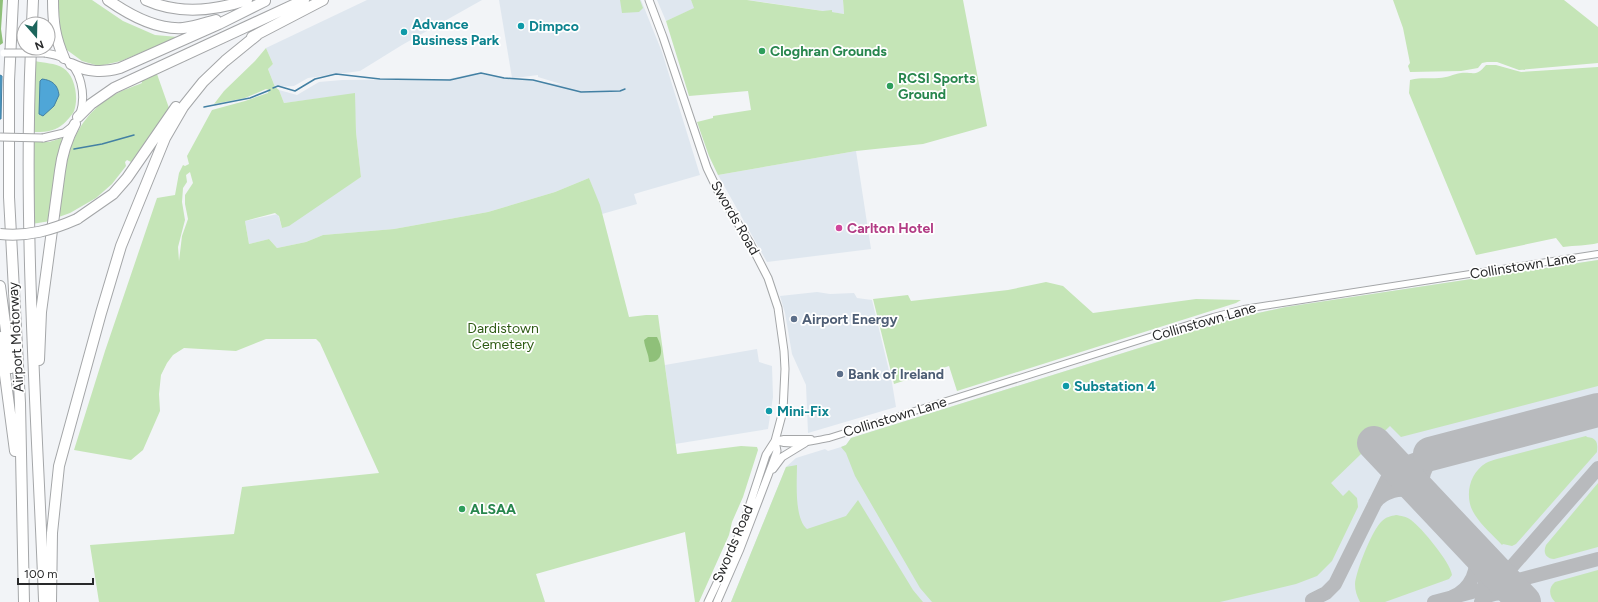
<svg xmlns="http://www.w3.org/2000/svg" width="1598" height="602" viewBox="0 0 1598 602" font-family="Figtree,sans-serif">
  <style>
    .built { fill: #dfe7ef; fill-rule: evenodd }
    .green { fill: #c5e5b7; fill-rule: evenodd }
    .forest { fill: #8fc079 }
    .water { fill: #4fa6d7; stroke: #4380a3 }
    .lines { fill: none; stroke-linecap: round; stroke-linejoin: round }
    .stream { stroke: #4380a3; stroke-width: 1.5 }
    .taxiway { stroke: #b8babd; stroke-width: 14 }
    .runway { stroke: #b8babd; stroke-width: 34 }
    .tertiary-casing { stroke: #a4a6a8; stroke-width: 8 }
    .secondary-casing { stroke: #a4a6a8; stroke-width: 9 }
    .motorway-casing { stroke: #a4a6a8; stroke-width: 12 }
    .tertiary { stroke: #fff; stroke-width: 6 }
    .secondary { stroke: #fff; stroke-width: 7 }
    .motorway { stroke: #fff; stroke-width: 10 }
    .secondary-bridge-casing { stroke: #a4a6a8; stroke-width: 9; stroke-linecap: butt }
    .motorway-bridge-casing { stroke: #a4a6a8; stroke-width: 12; stroke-linecap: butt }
    .secondary-bridge { stroke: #fff; stroke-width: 7 }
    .motorway-bridge { stroke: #fff; stroke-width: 10 }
    .culture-dot { fill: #0f9aa8; stroke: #fff; stroke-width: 1.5 }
    .leisure-dot { fill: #2e9e5b; stroke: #fff; stroke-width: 1.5 }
    .hotel-dot { fill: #d1479c; stroke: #fff; stroke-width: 1.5 }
    .service-dot { fill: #5c6f8a; stroke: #fff; stroke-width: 1.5 }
    .labels { text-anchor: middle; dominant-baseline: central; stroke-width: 3.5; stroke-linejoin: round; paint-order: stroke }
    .culture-label { font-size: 14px; font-weight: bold; fill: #0d838f; stroke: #fff; text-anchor: start }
    .leisure-label { font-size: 14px; font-weight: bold; fill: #27864d; stroke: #fff; text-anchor: start }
    .street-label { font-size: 14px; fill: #28292a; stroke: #fff }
    .hotel-label { font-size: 14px; font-weight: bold; fill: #b23c85; stroke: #fff; text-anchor: start }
    .service-label { font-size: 14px; font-weight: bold; fill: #4e5e75; stroke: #fff; text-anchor: start }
    .park-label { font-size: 14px; fill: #2d5a13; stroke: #fff }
  </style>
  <rect width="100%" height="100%" fill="#f2f4f7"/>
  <!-- built -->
  <path class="built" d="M367 0H482L402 45 360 71 308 78 294 86 275 87 268 69 273 64 266 48Z
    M499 0H641L662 52 700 175 634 194 637 204 602 214 589 178 555 192 488 212 394 229 323 235 306 242 277 248 269 239 249 244 245 221 278 214 282 228 361 177 356 132 354 94 284 103 279 90 297 95 319 82 342 80 448 79 476 73 512 78ZM538 75V77L564 85 515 78Z
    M657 0H691L695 8 666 21Z
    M748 0H843L844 14 769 3Z
    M856 151 871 249 767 262 718 175Z
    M1598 260V602H731L786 467 796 458 825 449 828 451 841 447 846 445 851 438 1235 318 1286 307Z
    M817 292 830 294 854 293 857 298 872 300 892 383 896 407 808 433 806 385 792 354 785 313 780 296Z
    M757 349 759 362 772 366 773 397 768 429 675 444 665 365Z"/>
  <!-- green -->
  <path class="green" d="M58 0H92L123 21 155 35 178 37 121 61 99 66 82 61 67 50 61 38Z
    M620 0H640L643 8 639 12 622 13Z
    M691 0H747L823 11 832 10V12L844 14 843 0H963L987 126 923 144 856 151 718 175 709 156 697 122 713 118V116L751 110 748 91 689 96 666 21 694 8Z
    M1393 0H1564L1598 27V63L1519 70 1497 62H1487L1482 63 1478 68 1461 71 1410 72 1408 66 1410 63 1403 28Z
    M266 48 273 64 268 69 275 87 279 90 284 103 355 93 356 132 361 177 289 226 282 228 279 216 275 213 245 221 249 244 269 239 277 248 306 242 323 235 394 229 488 212 555 192 589 178 600 205 629 317 646 315H658L677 454 741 446 757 447 758 450 743 497 732 522 729 535 699 602H695L685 532 536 574 545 602H99L90 545 234 534 242 487 379 473 320 343 316 339H266L236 351 184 348 173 355 167 363 161 375 159 394 160 411 143 450 131 460 74 450 105 351 157 198 175 195 179 173 183 165 185 166 189 164 187 156 212 110 245 101 268 93 269 90 266 89 245 98 214 104 224 91 255 61ZM190 172 193 183 185 195V204L188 219 182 236 179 261 178 247 185 220 182 202 183 188 187 182 186 175Z
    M35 61C44 63 55 63 63 68 75 75 79 98 74 111 73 114 65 123 62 125 54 132 43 132 32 132Z
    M1486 65H1496L1521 72 1598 67V243C1587 246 1575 245 1563 247L1556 238 1476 255 1409 93 1410 80C1423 77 1427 79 1439 78 1447 78 1453 74 1461 73 1474 72 1476 77 1486 65Z
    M157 74 169 108 131 162 127 160 125 162 126 166 112 184 96 198 70 213 56 218C65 169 66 123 114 95 122 90 133 87 142 83L141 80Z
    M62 138 50 221 32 224V142H49Z
    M1598 260V386L1401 437 1390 426 1331 483 1343 496 1349 490 1357 498 1358 507 1332 561 1317 576 1296 584 1220 602H932L920 588 855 476 846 453 841 447 846 445 851 438 1235 318 1286 307Z
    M1046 282 1063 286 1093 313 1196 299 1241 300 1236 303 957 391 949 366 894 384 873 299 908 295 911 301 1008 290Z
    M1586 436 1587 437C1597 438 1598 443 1597 452L1516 544 1512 546 1503 544 1502 545C1493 535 1482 526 1475 515 1464 499 1468 474 1486 463 1489 461 1494 460 1497 459Z
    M797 465C797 482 794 518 807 529L846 516 858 500 913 590 923 602H731L786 467Z
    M1598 483V547L1554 559C1545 558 1543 552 1546 545Z
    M1396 515C1401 516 1406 516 1411 520 1421 527 1451 563 1452 575L1449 579 1385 602H1360C1357 596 1355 591 1355 584 1356 571 1372 530 1382 521 1386 517 1391 516 1396 515Z
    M1598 570V602H1555C1549 596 1548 588 1555 582Z"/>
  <!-- forest -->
  <path class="forest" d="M0 0H3L1 29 3 43 0 45Z
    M648 337H657C663 348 664 362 649 362 649 354 645 349 644 340Z"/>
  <!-- water -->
  <path class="water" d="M0 75 2 76 1 119H0Z
    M42 79C52 80 58 85 59 95L54 106 43 116 39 114 40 81Z"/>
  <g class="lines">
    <!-- stream -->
    <path class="stream" d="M273 88 278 86 295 91 315 79 336 74 380 79 450 80 481 73 504 78 533 80 581 92 620 91 625 89
      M204 107 250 98 270 90
      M74 149 102 144 134 135"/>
    <!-- taxiway -->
    <path class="taxiway" d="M1429 502C1416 480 1424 463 1444 450
      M1375 503C1379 497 1386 493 1393 491 1416 484 1431 505 1446 520 1455 529 1465 538 1472 550 1482 568 1470 590 1452 597
      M1477 553C1487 566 1487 582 1482 596
      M1488 596C1501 590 1512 594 1523 602
      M1312 600 1326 593 1335 584 1387 479 1403 464 1430 454
      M1434 602 1598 559
      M1481 602 1598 468"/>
    <!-- runway -->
    <path class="runway" d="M1374 443 1524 602
      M1430 454 1598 410"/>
    <!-- tertiary casing -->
    <g class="tertiary-casing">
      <path id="tertiary" d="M775 441C793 447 811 441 829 438L1213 317 1244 309 1598 254
        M775 441 784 439H811"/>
    </g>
    <!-- secondary casing -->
    <g class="secondary-casing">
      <path id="secondary" d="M649 0 663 37 707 168 718 191 750 243 768 278 778 308 784 351 785 369 783 411 775 441 766 455 747 513 736 543 708 602
        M45 53C51 54 58 55 63 58 82 68 86 96 80 114
        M43 138 64 133 73 126
        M773 469 782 457 805 443
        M717 602 740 549 772 465 777 451 775 441"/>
    </g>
    <!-- motorway casing -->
    <g class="motorway-casing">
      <path id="motorway" d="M13 0 9 81V197L20 403 24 602
        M53 0C53 23 55 37 64 58
        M108 0C128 14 157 30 183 28 194 27 205 23 216 20
        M146 0C179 15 214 11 247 0
        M32 24 33 0
        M252 37 323 0
        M31 48C23 232 37 416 44 600
        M71 64C88 72 102 73 120 68L219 24 265 1
        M78 117 91 104 114 88 304 0
        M77 219 113 194 127 178 176 107
        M0 286 11 368
        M0 337 15 451
        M39 360 41 312 60 171C62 154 67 139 75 124
        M51 602 52 533 59 466 101 313 121 246 165 138 183 107 203 82 225 61 257 35"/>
    </g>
    <!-- tertiary -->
    <use href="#tertiary" class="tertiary"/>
    <!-- secondary -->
    <use href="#secondary" class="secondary"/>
    <!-- motorway -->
    <use href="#motorway" class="motorway"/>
    <!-- secondary-bridge casing -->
    <g class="secondary-bridge-casing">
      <path id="secondary-bridge" d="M4 53H45
        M0 137 43 138"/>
    </g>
    <!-- motorway-bridge casing -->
    <g class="motorway-bridge-casing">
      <path id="motorway-bridge" d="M0 234C28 237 52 230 77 219"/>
    </g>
    <!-- secondary-bridge -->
    <use href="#secondary-bridge" class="secondary-bridge"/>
    <!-- motorway-bridge -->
    <use href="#motorway-bridge" class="motorway-bridge"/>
  </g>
  <!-- markers -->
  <g class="culture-dot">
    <circle cx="521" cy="26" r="4"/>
    <circle cx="404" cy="32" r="4"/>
    <circle cx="1066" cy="386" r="4"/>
    <circle cx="769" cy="411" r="4"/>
  </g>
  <g class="leisure-dot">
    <circle cx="762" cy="51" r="4"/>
    <circle cx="890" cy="86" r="4"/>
    <circle cx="462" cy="509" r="4"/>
  </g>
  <circle class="hotel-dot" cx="839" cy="228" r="4"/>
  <g class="service-dot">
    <circle cx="794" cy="319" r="4"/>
    <circle cx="840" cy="374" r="4"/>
  </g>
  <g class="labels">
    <!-- culture labels -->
    <g class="culture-label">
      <text x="412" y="24">Advance<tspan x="412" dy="16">Business Park</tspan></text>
      <text x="529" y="26">Dimpco</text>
      <text x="1074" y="386">Substation 4</text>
      <text x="777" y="411">Mini-Fix</text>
    </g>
    <!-- leisure labels -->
    <g class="leisure-label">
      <text x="770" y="51">Cloghran Grounds</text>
      <text x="898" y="78">RCSI Sports<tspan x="898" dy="16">Ground</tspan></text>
      <text x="470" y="509">ALSAA</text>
    </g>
    <!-- street labels -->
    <g class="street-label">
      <text transform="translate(735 218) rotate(60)">Swords Road</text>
      <text transform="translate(1523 266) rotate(-9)">Collinstown Lane</text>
      <text transform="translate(1204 322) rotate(-16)">Collinstown Lane</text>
      <text transform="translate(16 337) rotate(-93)">Airport Motorway</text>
      <text transform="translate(895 417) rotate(-17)">Collinstown Lane</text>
      <text transform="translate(733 544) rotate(-67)">Swords Road</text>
    </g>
    <!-- hotel labels -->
    <g class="hotel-label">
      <text x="847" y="228">Carlton Hotel</text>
    </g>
    <!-- service labels -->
    <g class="service-label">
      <text x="802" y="319">Airport Energy</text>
      <text x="848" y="374">Bank of Ireland</text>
    </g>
    <!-- park labels -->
    <g class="park-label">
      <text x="503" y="328">Dardistown<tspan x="503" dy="16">Cemetery</tspan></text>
    </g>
  </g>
  <!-- north arrow -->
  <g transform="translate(36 36) rotate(160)"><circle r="19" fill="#ffffff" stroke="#a9a9aa"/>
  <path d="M0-3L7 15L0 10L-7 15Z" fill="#1c655c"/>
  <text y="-6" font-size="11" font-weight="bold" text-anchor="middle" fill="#28292a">N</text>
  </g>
  <!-- scale -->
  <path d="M18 578v6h75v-6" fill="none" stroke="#28292a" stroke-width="2"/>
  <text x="24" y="578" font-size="12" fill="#28292a" stroke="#ffffff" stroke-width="3" paint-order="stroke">100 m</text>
</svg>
